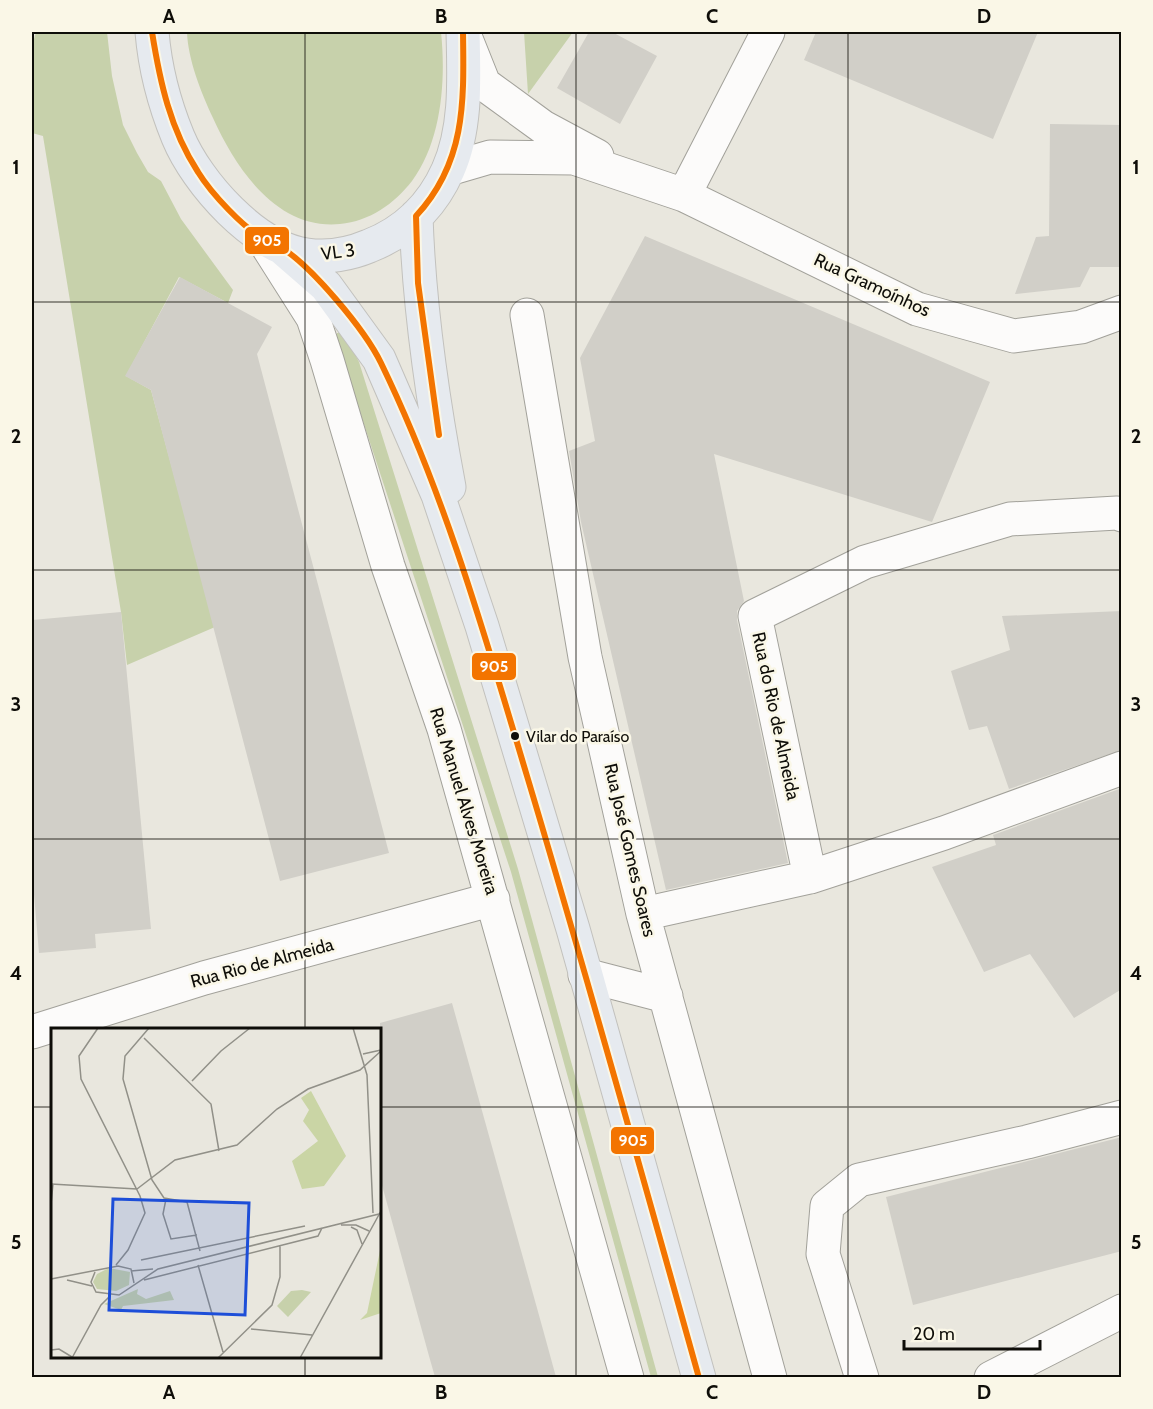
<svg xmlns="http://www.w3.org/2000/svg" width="1153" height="1409" viewBox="0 0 1153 1409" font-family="Cabin,sans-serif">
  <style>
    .green { fill: #c7d1ab }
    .building { fill: #d1cfc8 }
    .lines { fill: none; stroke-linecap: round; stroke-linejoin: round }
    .minor-casing { stroke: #a2a19a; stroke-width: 35 }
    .major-casing { stroke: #c2c1bd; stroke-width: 35 }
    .minor { stroke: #fcfbfa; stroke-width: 33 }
    .major { stroke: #e6eaef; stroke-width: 33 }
    .bus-1-casing { stroke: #faf7e7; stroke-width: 10 }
    .bus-1 { stroke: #f37400; stroke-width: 6 }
    .grid { fill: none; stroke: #0e0d08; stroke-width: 1.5; stroke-opacity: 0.55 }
    .bus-dot { fill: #0e0d08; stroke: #faf7e7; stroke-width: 2 }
    .labels { text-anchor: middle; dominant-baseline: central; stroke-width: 5; stroke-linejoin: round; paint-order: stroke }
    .bus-label { font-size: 16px; fill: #0e0d08; stroke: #faf7e7; text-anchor: start }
    .street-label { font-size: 18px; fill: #0e0d08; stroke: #faf7e7 }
    .inset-road { fill: none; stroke: #919088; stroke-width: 1.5 }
    .view { fill: #1d4ed8; fill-opacity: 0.15; stroke: #1d4ed8; stroke-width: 3 }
    .inset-edge { fill: none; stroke: #0e0d08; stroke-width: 3 }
    .line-badge { stroke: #faf7e7; stroke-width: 2 }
    .badge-label { font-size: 16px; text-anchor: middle; font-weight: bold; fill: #fff }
    .neatline { fill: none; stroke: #0e0d08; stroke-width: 2 }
    .grid-label { font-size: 20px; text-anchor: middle; font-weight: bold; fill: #0e0d08 }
  </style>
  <rect width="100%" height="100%" fill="#e9e7de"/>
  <!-- green -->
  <path class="green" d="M36 32H107L112 76 123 125 137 153 148 172 161 181 181 219 233 290 228 303 179 277 126 376 151 390 215 627 127 665 121 612 43 136 32 133V46Z
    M187 32H441C446 79 442 141 412 181 394 204 370 221 340 224 277 230 236 169 213 118 201 92 188 60 187 32Z
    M524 32H573L528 94Z
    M337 333H344L359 362 518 869 658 1377H651L511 872 337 342Z"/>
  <!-- building -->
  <path class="building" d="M589 32H612L657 56 620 124 557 88Z
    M816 32H1038L993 139 804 60Z
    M1050 124 1122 125V267H1090L1080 287 1015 294 1036 237 1049 236Z
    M645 236 990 382 932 522 714 454 744 601 737 611V620L788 863 666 890 581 522 569 451 595 441 580 358Z
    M180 277 272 327 257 354 389 853 280 881 151 390 125 376Z
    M1122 611V750L1009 789 987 726 969 730 951 671 1010 650 1002 616Z
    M121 612 151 929 95 934 96 948 39 953 32 871V620Z
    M1122 788V989L1074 1018 1030 954 984 972 932 867 996 845 993 835Z
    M452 1003 542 1326 556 1377H435L429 1356 380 1178V1023Z
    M1122 1137V1251L913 1305 886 1197Z"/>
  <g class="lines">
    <!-- minor casing -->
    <g class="minor-casing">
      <path id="minor" d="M464 34 484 84 543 127 597 156
        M449 169 490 157 574 158 684 195 917 309 1014 336 1081 327 1122 312
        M684 195 768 32
        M263 239 313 318 327 360 388 566 444 729 627 1378
        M527 315 585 657 643 914 770 1378
        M810 877 755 616 865 562 1010 519 1117 513 1122 515
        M643 914 810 877 944 833 1122 768
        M585 975 666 996
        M32 1032 204 978 493 899
        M862 1378 823 1254 827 1206 859 1180 1027 1142 1122 1117
        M991 1378 1122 1311"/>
    </g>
    <!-- major casing -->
    <g class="major-casing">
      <path id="major" d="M152 32C155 68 164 103 178 137 197 183 255 248 307 255 327 258 350 254 369 246 405 232 432 206 448 170 467 128 464 76 463 32
        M416 216C419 308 432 397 449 487
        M280 246 326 286 379 359 438 495 482 626 573 929 699 1378"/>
    </g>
    <!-- minor -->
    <use href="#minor" class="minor"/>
    <!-- major -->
    <use href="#major" class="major"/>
    <!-- bus-1 casing -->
    <g class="bus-1-casing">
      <path id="bus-1" d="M152 32C160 82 170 129 198 172 211 193 244 229 266 240 270 242 275 243 279 246 311 265 365 330 381 363 445 495 485 636 527 776 587 976 643 1177 699 1378
        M439 435 418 283 416 216C466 162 464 101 463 32"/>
    </g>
    <!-- bus-1 -->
    <use href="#bus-1" class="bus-1"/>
  </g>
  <!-- grid -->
  <path class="grid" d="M305 32V1030M576 32V1378M848 32V1378M32 302H1122M32 570H1122M32 839H1122M32 1107H52M380 1107H1122M305 1356V1378"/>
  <!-- markers -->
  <circle class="bus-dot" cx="515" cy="736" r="5"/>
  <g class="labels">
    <!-- bus labels -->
    <g class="bus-label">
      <text x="526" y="736">Vilar do Paraíso</text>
    </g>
    <!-- street labels -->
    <g class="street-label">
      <text transform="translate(338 252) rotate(-8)">VL 3</text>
      <text transform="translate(872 285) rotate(25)">Rua Gramoínhos</text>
      <text transform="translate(776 716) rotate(78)">Rua do Rio de Almeida</text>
      <text transform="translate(464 801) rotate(73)">Rua Manuel Alves Moreira</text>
      <text transform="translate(630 850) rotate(77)">Rua José Gomes Soares</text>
      <text transform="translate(262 963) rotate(-15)">Rua Rio de Almeida</text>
    </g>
  </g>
  <!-- overview -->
  <g transform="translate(51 1028)">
    <rect width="330" height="330" fill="#e9e7de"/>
    <path d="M58 240 79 244 78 257 65 263 46 261 42 254 46 246ZM87 261 86 266 95 271 119 263 123 272 72 278 70 282 53 276ZM251 262 260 264 237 289 226 278 240 263Z" fill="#c7d1ab"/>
    <path d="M260 63 295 128 273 158 251 161 241 133 267 113 252 93 258 82 250 70ZM330 218V285L309 292 316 285Z" fill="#cad5a5"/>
    <path class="inset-road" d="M47 0 28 28 30 51 89 168 94 185 77 222 65 237M98 0 74 28 72 51 101 152 113 170 136 174 149 223M302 0 316 47 322 185M93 10 160 76 168 123M312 26 330 22M141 53 170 23 199 0M0 156 86 161M86 161 124 132 186 117 226 81 257 61 309 42 330 23M115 171 112 186 120 211 146 207M0 176 2 156M290 197H305L318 203M300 199 306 202 311 216M90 232 254 198M147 237 172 324M80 243 102 241M44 244 40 254 45 264 68 267 107 241 328 186M0 251 67 238 80 241 83 255M16 252 41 258M93 252 267 208 271 200M200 301 261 307M0 322 8 321 21 329M21 330 50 277 59 268M167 330 221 277 229 249V218M249 330 330 183"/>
    <path class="view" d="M62 171 198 175 194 287 58 282Z"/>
    <rect width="330" height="330" class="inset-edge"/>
  </g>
  <g class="line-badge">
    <rect x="244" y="226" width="46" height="29" rx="6" fill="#f37400"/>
    <rect x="471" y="652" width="46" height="29" rx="6" fill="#f37400"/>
    <rect x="610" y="1126" width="45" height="29" rx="6" fill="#f37400"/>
  </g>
  <g class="badge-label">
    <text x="267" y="246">905</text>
    <text x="494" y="672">905</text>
    <text x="633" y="1146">905</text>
  </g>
  <!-- border -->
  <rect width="1153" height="1409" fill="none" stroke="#faf7e7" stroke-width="66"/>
  <!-- scale -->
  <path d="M904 1340v9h136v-9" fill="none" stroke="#0e0d08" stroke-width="3"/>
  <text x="913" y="1340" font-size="18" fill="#0e0d08" stroke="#faf7e7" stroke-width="4.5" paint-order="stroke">20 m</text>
  <rect x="33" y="33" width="1087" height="1343" class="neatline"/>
  <g class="grid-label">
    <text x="169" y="23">A</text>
    <text x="441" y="23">B</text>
    <text x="712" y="23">C</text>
    <text x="984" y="23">D</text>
    <text x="16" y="174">1</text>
    <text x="1136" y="174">1</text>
    <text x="16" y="443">2</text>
    <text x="1136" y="443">2</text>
    <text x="16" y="711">3</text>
    <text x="1136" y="711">3</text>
    <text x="16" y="980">4</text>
    <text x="1136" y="980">4</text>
    <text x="16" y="1249">5</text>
    <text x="1136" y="1249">5</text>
    <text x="169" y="1399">A</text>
    <text x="441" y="1399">B</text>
    <text x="712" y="1399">C</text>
    <text x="984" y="1399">D</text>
  </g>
</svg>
